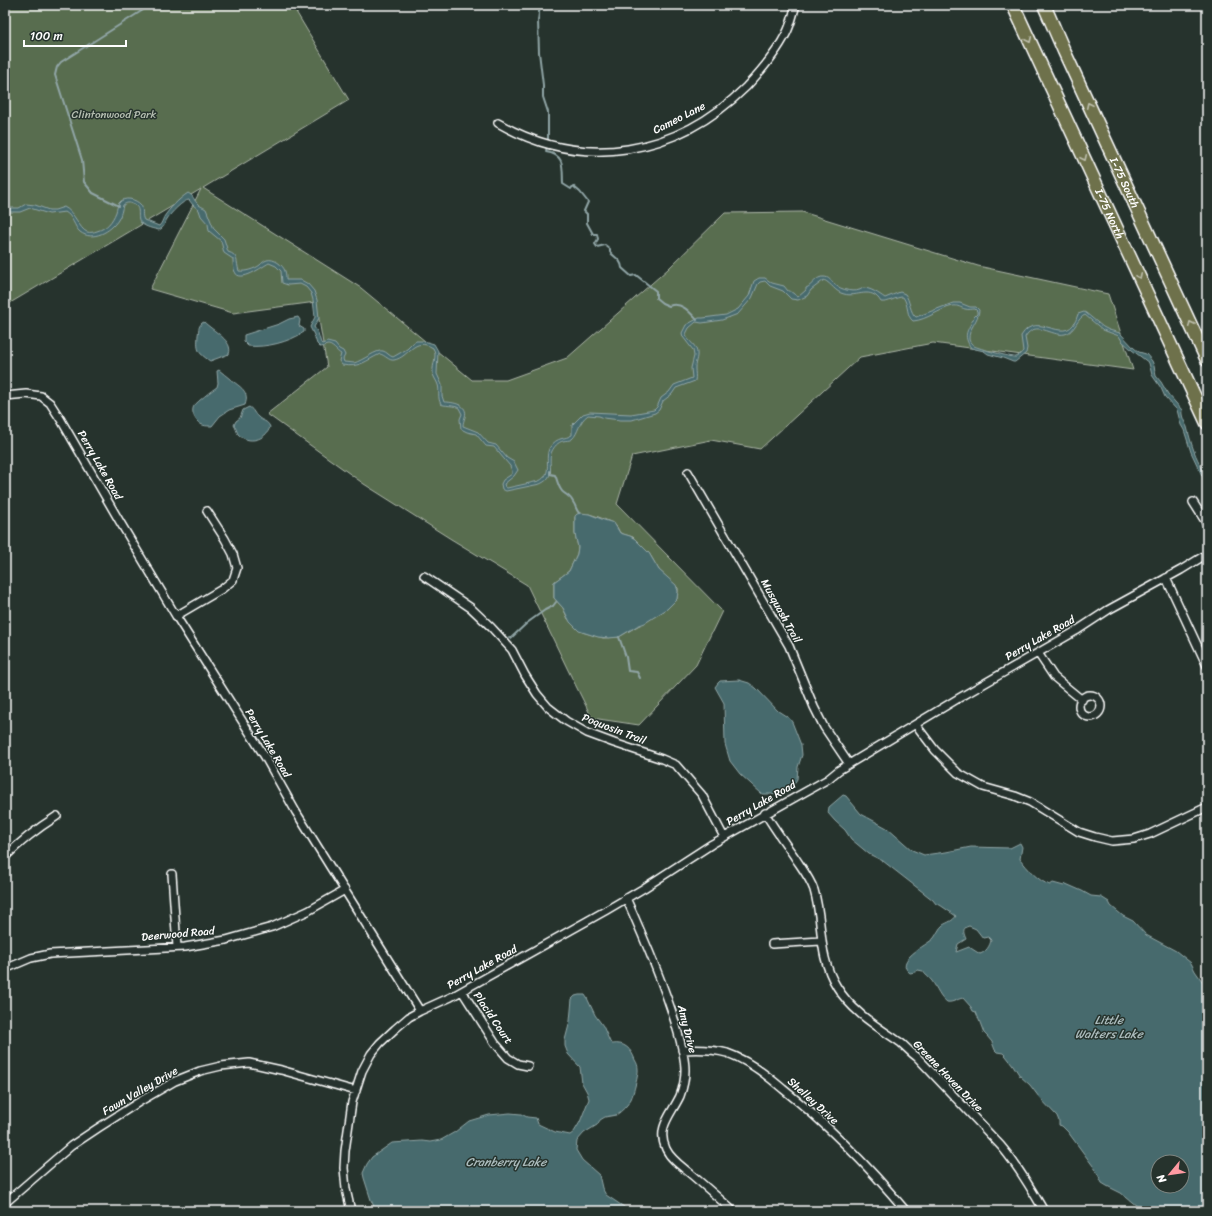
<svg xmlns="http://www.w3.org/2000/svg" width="1212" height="1216" viewBox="0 0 1212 1216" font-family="Sriracha,sans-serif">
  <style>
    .green { fill: #596d50; stroke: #acb6a8; fill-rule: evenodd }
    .water { fill: #476b6d; stroke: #91a6a7; fill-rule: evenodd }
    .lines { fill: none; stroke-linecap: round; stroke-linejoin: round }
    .stream { stroke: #91a6a7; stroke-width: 2 }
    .minor-casing { stroke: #fff; stroke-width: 10 }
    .motorway-casing { stroke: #fff; stroke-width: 15 }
    .minor { stroke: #26332d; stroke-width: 7 }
    .motorway { stroke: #6e714b; stroke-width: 12 }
    .oneway { stroke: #bebfae }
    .labels { text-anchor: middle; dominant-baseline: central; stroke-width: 3; stroke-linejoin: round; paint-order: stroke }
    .park-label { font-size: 11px; fill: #b4bdb0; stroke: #26332d }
    .street-label { font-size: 11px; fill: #fff; stroke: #26332d }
    .water-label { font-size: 12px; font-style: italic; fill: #acbcbd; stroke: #26332d }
  </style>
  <rect width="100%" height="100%" fill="#26332d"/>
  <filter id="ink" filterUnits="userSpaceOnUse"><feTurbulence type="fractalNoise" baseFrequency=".025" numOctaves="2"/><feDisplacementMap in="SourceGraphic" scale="8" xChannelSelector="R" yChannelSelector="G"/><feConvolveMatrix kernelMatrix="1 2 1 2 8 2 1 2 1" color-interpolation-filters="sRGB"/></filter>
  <g filter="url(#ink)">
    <!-- green -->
    <path class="green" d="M5 5H292L349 100 203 188 361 288 472 380H506L567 358 668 269 725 213 802 212 978 266 1108 294 1133 370 933 343 860 357 760 449 711 440 632 456 617 504 722 611 696 665 639 725 592 718 568 670 527 585 451 539 364 484 267 414 327 367 316 302 233 313 150 289 201 189 5 306ZM589 514C596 516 614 522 617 527 618 529 619 531 620 533L633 537 649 553 659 570 678 588V591L677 599 667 609 624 634 619 637 603 638 582 632 568 619 563 608 554 598V582L569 571 577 554 578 547 575 534V517Z"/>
    <!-- water -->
    <path class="water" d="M188 193C194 196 193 199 197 203 199 206 203 207 206 209L214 229 224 239 228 252C239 255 236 262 239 271 245 272 255 269 260 265 262 263 264 261 267 260 274 258 283 265 285 271 286 274 286 277 286 280H301L308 284 314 291 317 300 319 318 314 327 318 333 321 343 322 344 327 342 335 344 339 349 343 351 345 355 343 359 344 362C347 362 351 363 354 363 362 361 377 349 383 351 387 352 389 356 393 357L407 349 413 343 416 341H424L434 344 438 351 437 374 442 385V396L444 402C452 402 469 404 465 417 464 421 463 422 463 426L478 432 488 443 496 445 507 458 514 462 518 470 514 476 504 484 505 487 507 488 539 481C554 474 543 458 550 447 558 436 564 440 572 435V425L583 414 590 412 631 414 654 410 657 407 661 398 669 392 674 385 692 378 691 368 694 356 693 350 683 337 682 333 686 325 699 318H703L726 315 738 309 749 296 754 281 759 278H765L772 283 784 286 788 291H790L798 297 806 290V288C812 286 816 276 824 277 829 277 831 281 834 284 841 290 856 294 863 288 871 288 879 294 885 298L900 292 905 294C910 300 910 313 916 317L953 303H960L970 307H976L979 310C979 320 968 329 969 339 969 342 972 344 974 346 978 348 1012 358 1016 357 1019 356 1021 353 1023 351L1021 336C1038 307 1068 352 1078 314L1084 312 1086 313 1103 327 1109 330 1120 333 1134 348 1139 352 1146 354 1152 361 1154 366 1156 376 1161 382 1168 394 1182 410C1181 415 1184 421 1187 427 1189 435 1191 443 1194 451 1198 463 1207 473 1207 486L1191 452 1184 430 1181 425 1177 410 1165 397 1161 388 1152 375 1149 363 1132 350 1122 341 1119 336 1103 330 1085 315C1077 318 1075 332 1065 334 1051 337 1036 319 1025 337L1027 348 1026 353 1015 362H1013L1003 358 988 354 984 351 971 348C962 334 968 331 974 317L977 314V311L975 309C972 309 969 310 965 309 961 308 958 305 953 306 939 309 927 320 913 321 906 316 909 305 903 297 895 297 889 303 881 302 871 285 857 298 844 294 835 292 832 284 824 280L811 290 807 296 798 300 791 299 783 291 770 286 765 281 760 282 758 284 752 298 738 314 722 320 702 323 696 322 689 328 686 334C686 340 694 343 696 349 699 356 695 361 695 368 695 373 696 376 695 381L676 388 672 394 663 401 659 410 655 413 632 420H620L604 418 599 416 588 415C578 422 579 433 572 439 569 441 566 440 563 441 558 442 554 447 552 451 546 463 558 476 540 484L506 491 502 489 501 484 503 480 512 474V471L510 466 494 447 486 446 476 434 467 432 461 429 460 419 462 414 459 408C455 405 443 406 441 404 437 398 440 390 438 385 437 381 433 377 433 373 432 364 438 356 433 348 413 336 410 357 394 360 389 361 385 355 380 354 365 361 360 368 342 365L339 361 341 354C337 352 332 344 327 345 324 346 323 347 320 347L317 344 314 335 310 327 315 317 313 300 311 293 306 287 300 284 288 285 282 283 281 271 276 266 269 263C263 266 240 284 235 272 233 268 233 263 233 259L224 253 221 241 209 231 208 224 201 216 199 210 193 205 189 200C183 200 170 214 167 219 164 224 165 227 159 230 154 229 145 227 141 223 135 217 143 207 132 204 129 202 126 203 123 205 122 209 121 216 118 220 111 231 93 242 80 232 74 227 73 216 65 212L49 214 30 208 20 212H9L5 216V210L9 208H19L26 204 35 205 49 210H55L64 207C75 212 79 229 87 232 90 233 94 232 97 231 107 228 112 222 116 212 117 209 117 206 119 203 124 196 136 199 141 205 144 210 141 215 144 220L159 226C162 223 162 221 164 217 168 210 180 198 188 193Z
      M298 317 300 320 299 326 304 329V332C289 342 266 348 248 346L244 342V335L279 324 289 319Z
      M204 322C213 331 234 341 229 354L210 361C197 352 197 350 198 335 199 330 198 327 202 323Z
      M219 370C223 373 226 376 230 379 240 387 250 391 245 405L229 410 220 416 212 426C205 426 202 426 197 421 194 417 191 411 194 406 197 402 212 390 217 387L218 383 217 371Z
      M249 407C254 410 254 414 258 417 263 422 267 420 270 427 266 440 248 445 238 434 237 432 236 428 234 425L236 421 240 418 243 410Z
      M581 513 589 514 604 520 614 523 620 533 630 536 635 539 649 553 659 570 676 585 678 591 677 599 667 609 645 623 637 626 619 637 609 638 598 637 579 631 570 622 563 608 554 598V582L569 571 577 554 578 547 575 534V516L577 514Z
      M739 680 749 683 756 688 778 711 789 718 792 722 801 745 802 755 798 767 797 779 791 789 786 792 770 794H762L740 774 730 761 725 744 724 703 715 687 718 683 720 681Z
      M843 795 846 796 861 814 887 828 912 850 924 855 946 852 971 847 1010 848 1020 843 1022 847 1020 859C1028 869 1038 881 1050 885L1053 883 1064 886 1066 884 1082 891 1091 896 1101 897 1109 902 1111 906 1123 916 1133 921 1146 935 1176 951 1191 963 1195 971 1207 988V1211H1143L1121 1193 1107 1186 1102 1183 1096 1170 1068 1132 1062 1126 1059 1125V1121L1057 1116 1039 1097 1030 1085 1020 1076 1013 1065 1006 1056 1003 1053 997 1052 995 1050 992 1042 987 1036 984 1033 976 1012 973 1011 971 1007 963 998C957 999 953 1003 947 1002 940 997 937 988 932 981 929 977 925 975 923 971L918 970 915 972 910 973C893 960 926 946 934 938 937 934 939 928 943 925 948 922 953 921 956 916L940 905 936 904 933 900 883 861 869 854 851 839 845 830 835 821 828 813 829 807ZM969 926 976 929 983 938 988 937 991 940C990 946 986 952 980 954L969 947 956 952 958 944 966 939C964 934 961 928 969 926ZM1158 1162H1182V1186H1158Z
      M579 995H585L587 998 595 1015 603 1026 610 1042 612 1044C625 1042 631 1049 635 1060 637 1063 638 1066 638 1069 639 1073 633 1095 631 1099 627 1106 622 1111 616 1115L605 1117 600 1120 597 1125 584 1133 577 1141 576 1150 582 1160 599 1175 602 1188 606 1195 630 1211H376L371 1200 364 1178 363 1173 367 1164 372 1157 392 1143 422 1141 430 1142 441 1140 455 1132 469 1121 489 1115 510 1113 521 1114 527 1117 536 1118 538 1124 555 1132 570 1135 574 1132 580 1122 589 1099 587 1092 582 1083 580 1067 568 1054 565 1046V1040L570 1021 572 999 575 996Z"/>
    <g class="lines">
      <!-- stream -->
      <path class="stream" d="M540 5 538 21 539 52 543 85V97L548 112V141
        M547 145 546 152C566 155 562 168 563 184L571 189 573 186 580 192 588 202 584 211 587 214V223L593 234H597L598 239 595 244 597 247 605 245 610 249V252C615 258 621 259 622 268L631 276 636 275 656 291V298L662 303 669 306C681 301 690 312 697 320
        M119 206 93 193 84 182 82 160 55 75 57 67 61 62 151 5
        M550 471V474L555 475C558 481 558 489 564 493 568 496 571 497 573 502 576 506 576 510 579 513
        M496 627 507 639 511 638 527 623 545 610 553 606 556 602
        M619 637 626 657 628 671 637 672 640 678"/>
      <!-- minor casing -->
      <g class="minor-casing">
        <path id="minor" d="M498 123C583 172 677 155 746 87 761 71 776 54 786 34 791 25 793 14 796 5
          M5 396 26 394 41 396 50 403 61 420 120 522 176 616 265 757 296 812 420 1011
          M688 472 789 646 814 707 824 727 849 764
          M1193 502 1207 524
          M424 576 471 608 491 627 512 650 525 675 537 694 548 707 566 721 587 733 614 743 662 759 676 765 702 795 724 837
          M1166 578 1207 666
          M176 616 222 589 233 580 237 568 233 554 225 539 207 511
          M1038 653 1054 677 1082 700
          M1079 706a11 11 0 1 1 22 0a11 11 0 1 1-22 0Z
          M916 725 935 750 958 773 983 787 1015 796 1030 802 1079 832 1095 837 1112 841 1134 839 1150 834 1207 807
          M765 813C774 828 784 842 794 856 801 867 810 878 814 890 824 924 817 955 837 987 852 1012 878 1027 901 1043 906 1047 911 1053 917 1057L1001 1146C1018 1166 1031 1188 1044 1211
          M5 857C21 841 38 828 57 816
          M172 874 177 947
          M626 898C644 938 662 979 675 1022 679 1037 685 1054 685 1070 685 1078 683 1088 680 1096 671 1115 656 1128 666 1149 671 1160 684 1168 692 1175 706 1187 720 1199 733 1211
          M772 944 821 941
          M5 969 31 958 50 954 185 947 226 940 272 927 308 911 345 890
          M462 991 495 1043 508 1058 518 1064 528 1066
          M682 1050C697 1049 712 1049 727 1053 748 1060 767 1075 783 1089 827 1124 870 1168 906 1211
          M5 1203 71 1146 98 1128 139 1102 175 1081 200 1071 221 1066 249 1063 281 1070 356 1091
          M351 1211 346 1189 344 1168 345 1151 352 1102 362 1071 371 1054 380 1043 395 1029 409 1017 420 1011 451 997 605 911 644 888 712 844 828 779 839 770 959 698 1076 631 1108 610 1181 570 1207 554"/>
      </g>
      <!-- motorway casing -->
      <g class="motorway-casing">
        <g id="motorway">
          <path id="s1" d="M1013 5 1207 423"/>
          <path id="s2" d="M1044 5 1064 51 1207 360"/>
        </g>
      </g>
      <!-- minor -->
      <use href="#minor" class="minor"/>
      <!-- motorway -->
      <use href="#motorway" class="motorway"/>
    </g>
    <!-- one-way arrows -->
    <defs><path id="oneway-chevron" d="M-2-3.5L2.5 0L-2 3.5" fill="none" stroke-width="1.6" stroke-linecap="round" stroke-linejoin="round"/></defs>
    <g class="oneway">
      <use href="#oneway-chevron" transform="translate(1029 40) rotate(65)"/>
      <use href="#oneway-chevron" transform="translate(1089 105) rotate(-115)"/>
      <use href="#oneway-chevron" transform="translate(1084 158) rotate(65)"/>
      <use href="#oneway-chevron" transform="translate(1139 276) rotate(65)"/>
      <use href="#oneway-chevron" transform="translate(1191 324) rotate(-115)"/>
    </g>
  </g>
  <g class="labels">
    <!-- park labels -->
    <g class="park-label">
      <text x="114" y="114">Clintonwood Park</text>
    </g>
    <!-- street labels -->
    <g class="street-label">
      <text transform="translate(679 118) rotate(-27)">Cameo Lane</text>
      <text stroke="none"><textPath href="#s2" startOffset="195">I-75 South</textPath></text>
      <text stroke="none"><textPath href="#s1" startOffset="230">I-75 North</textPath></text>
      <text transform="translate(100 465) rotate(60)">Perry Lake Road</text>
      <text transform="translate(781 611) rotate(61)">Musquash Trail</text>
      <text transform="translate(1040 638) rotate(-30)">Perry Lake Road</text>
      <text transform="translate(614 729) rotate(21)">Poquosin Trail</text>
      <text transform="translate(268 743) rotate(59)">Perry Lake Road</text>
      <text transform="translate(761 803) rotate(-30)">Perry Lake Road</text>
      <text transform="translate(178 934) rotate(-5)">Deerwood Road</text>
      <text transform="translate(482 967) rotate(-29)">Perry Lake Road</text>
      <text transform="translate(493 1018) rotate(56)">Placid Court</text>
      <text transform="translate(687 1029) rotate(76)">Amy Drive</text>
      <text transform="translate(948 1076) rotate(46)">Greene Haven Drive</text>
      <text transform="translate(140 1091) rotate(-30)">Fawn Valley Drive</text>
      <text transform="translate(813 1101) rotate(42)">Shelley Drive</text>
    </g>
    <!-- water labels -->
    <g class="water-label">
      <text x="1109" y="1020">Little<tspan x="1109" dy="14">Walters Lake</tspan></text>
      <text x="506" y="1162">Cranberry Lake</text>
    </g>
  </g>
  <!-- margin -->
  <rect width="1212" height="1216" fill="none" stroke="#26332d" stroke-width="20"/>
  <rect x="10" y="10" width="1192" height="1196" fill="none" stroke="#fff" stroke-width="1.5" filter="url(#ink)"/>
  <!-- north arrow -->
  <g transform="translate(1170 1174) rotate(241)"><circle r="19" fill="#26332d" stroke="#7d8581"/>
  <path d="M0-3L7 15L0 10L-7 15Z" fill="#ff9aa2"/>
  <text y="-6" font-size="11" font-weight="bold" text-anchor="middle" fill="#ffffff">N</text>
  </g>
  <!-- scale -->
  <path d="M24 40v6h102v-6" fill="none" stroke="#ffffff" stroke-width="2"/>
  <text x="30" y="40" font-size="12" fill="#ffffff" stroke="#26332d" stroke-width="3" paint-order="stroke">100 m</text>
</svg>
